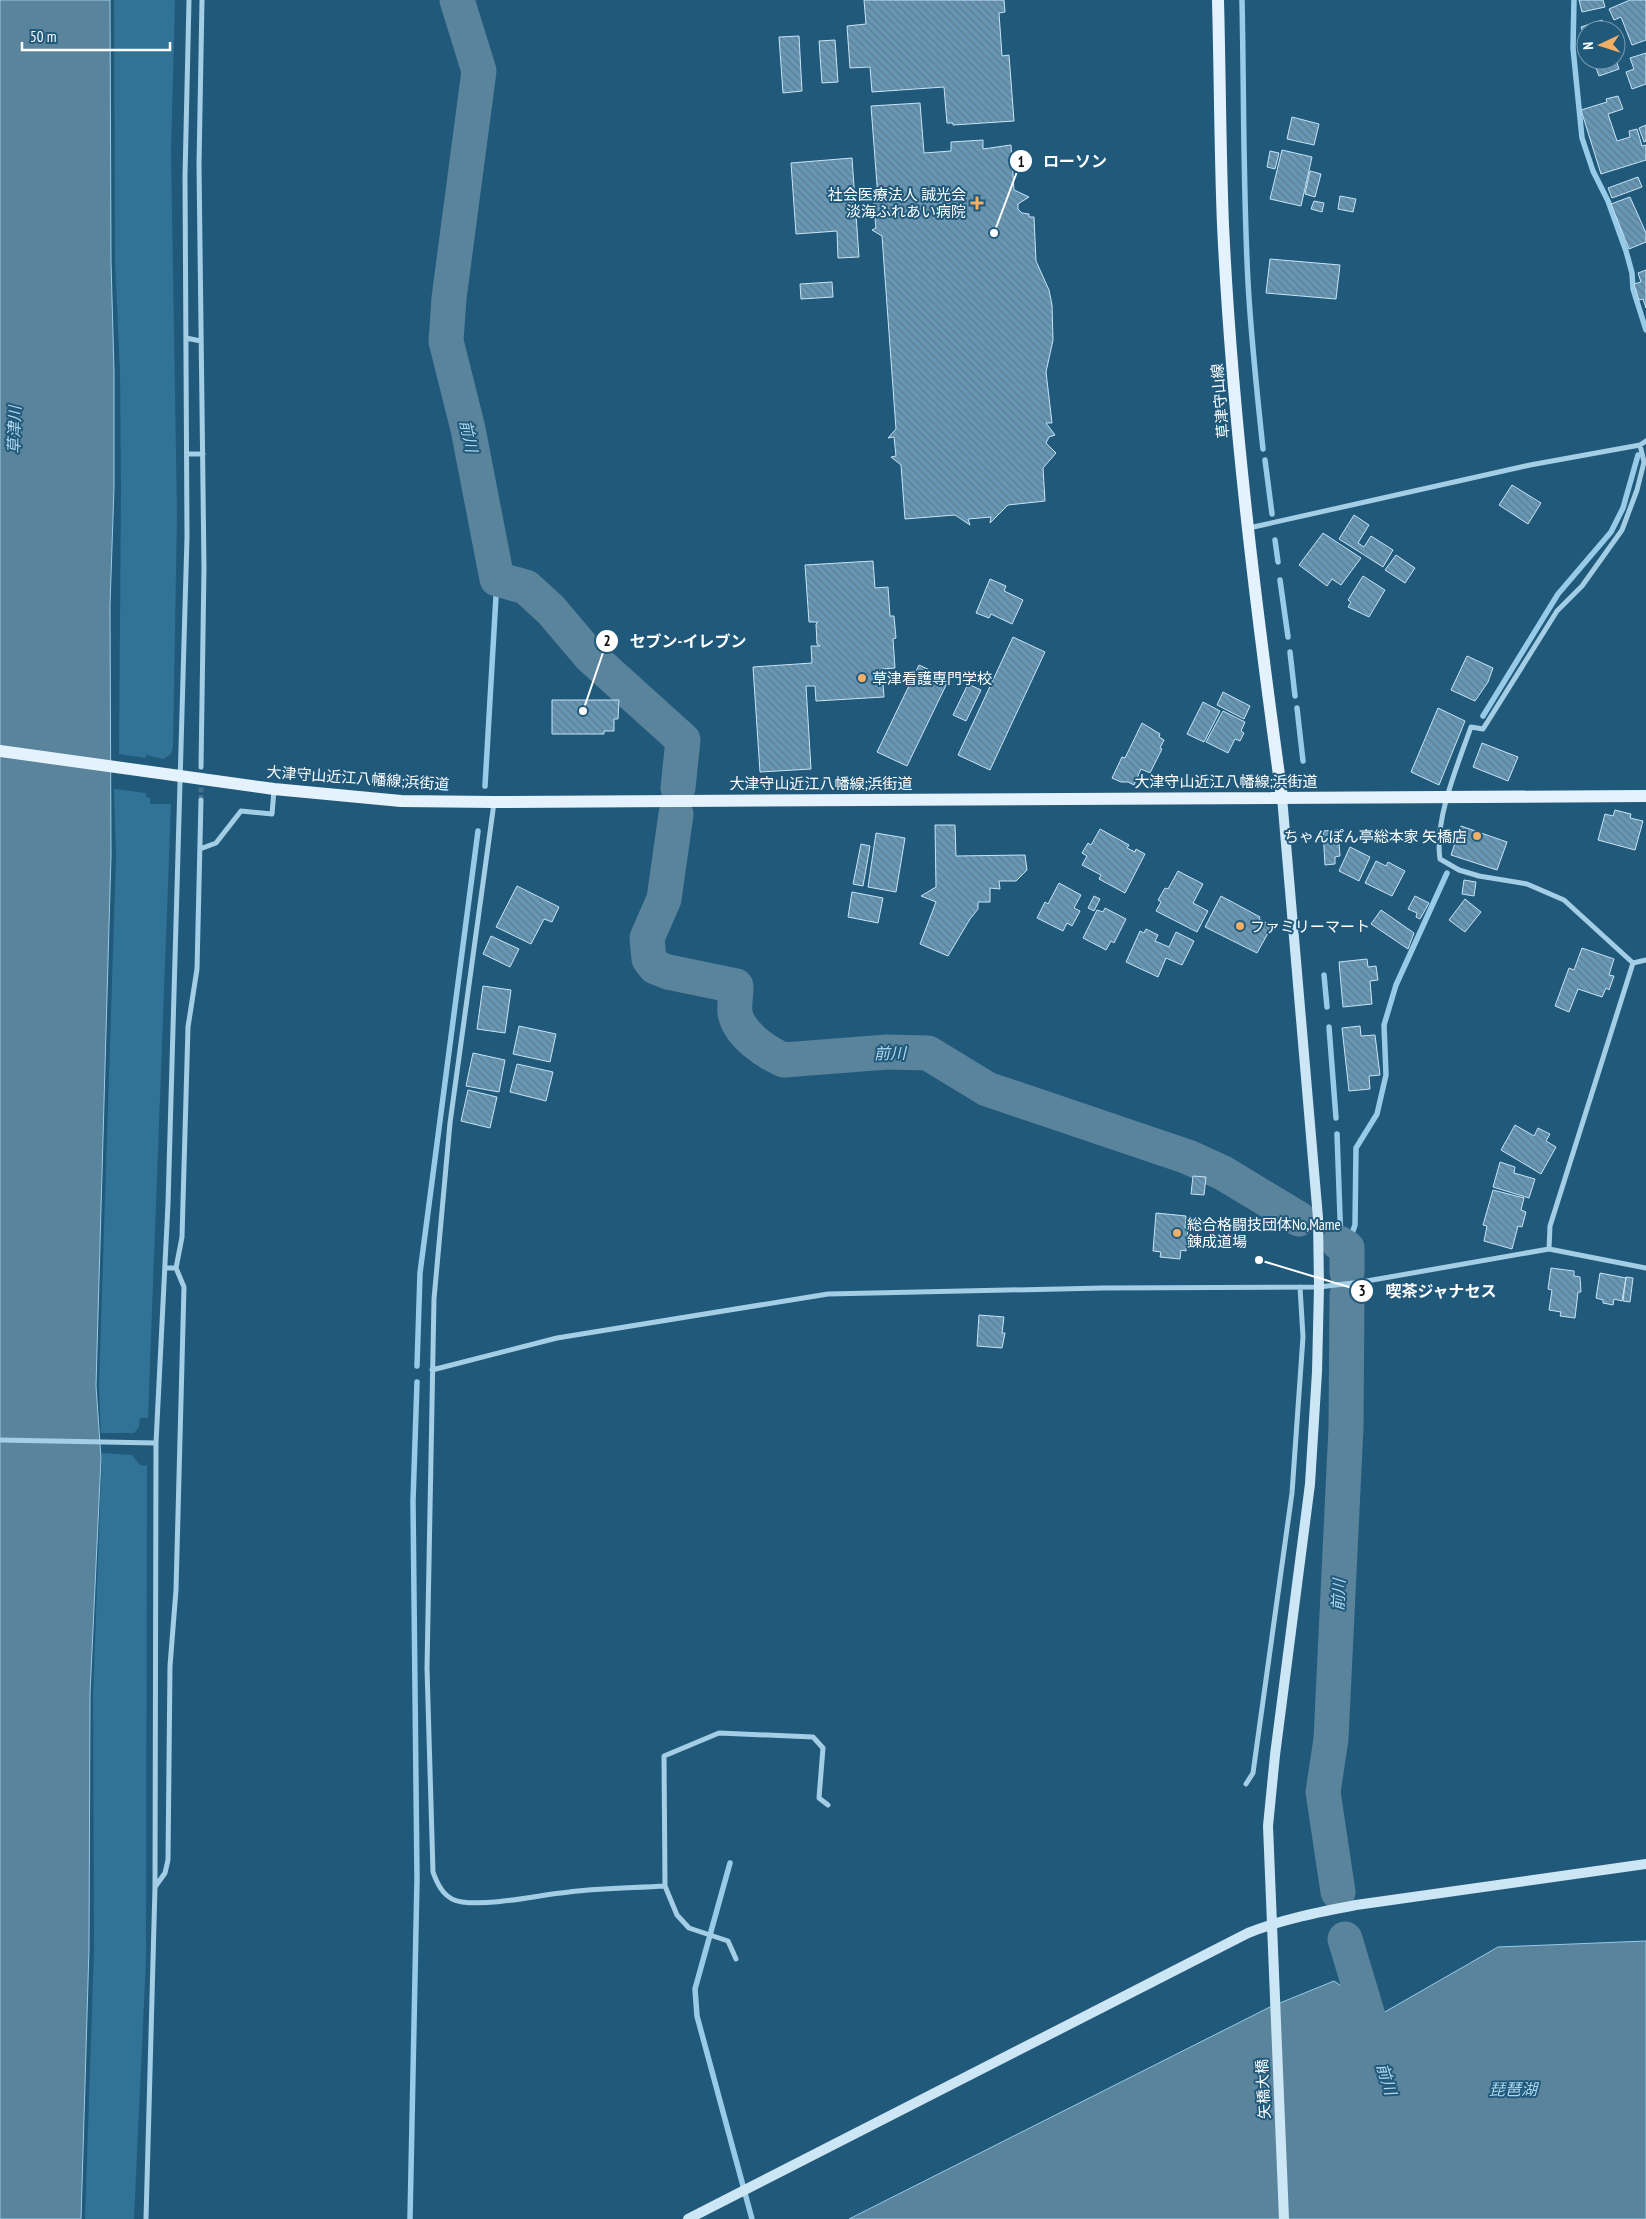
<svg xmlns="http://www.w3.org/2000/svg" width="1646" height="2219" viewBox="0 0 1646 2219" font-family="'PT Sans Narrow','Noto Sans JP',sans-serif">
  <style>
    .green { fill: #317297 }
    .water { fill: #5a839c; stroke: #97cbe7 }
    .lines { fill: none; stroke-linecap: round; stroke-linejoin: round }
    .stream { stroke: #97cbe7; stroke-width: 5.5 }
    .river { stroke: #5a839c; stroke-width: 35 }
    .building { fill: url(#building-back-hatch); stroke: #c7e4f5 }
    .street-tunnel { stroke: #42728f; stroke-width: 5; stroke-dasharray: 5 2.5; stroke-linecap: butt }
    .street { stroke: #a3cee6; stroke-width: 5 }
    .secondary { stroke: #cde6f5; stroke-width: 10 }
    .primary { stroke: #e4f2fd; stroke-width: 12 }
    .poi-dot { fill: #f2af65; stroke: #21597b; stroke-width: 2 }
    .labels { text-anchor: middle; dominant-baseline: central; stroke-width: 4; stroke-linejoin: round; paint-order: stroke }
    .poi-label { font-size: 15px; fill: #fff; stroke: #21597b; text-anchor: start }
    .street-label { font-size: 15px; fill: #fff; stroke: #21597b }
    .water-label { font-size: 16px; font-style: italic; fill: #afd7ee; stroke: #21597b }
    .leader { fill: none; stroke: #fff; stroke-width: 2 }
    .callout-dot { fill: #fff; stroke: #21597b; stroke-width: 2 }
    .mark-label { font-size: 15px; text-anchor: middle; font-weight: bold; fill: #111 }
    .callout-label { font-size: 16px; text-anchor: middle; font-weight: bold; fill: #fff; stroke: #21597b; stroke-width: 4; stroke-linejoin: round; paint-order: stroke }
  </style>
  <defs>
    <pattern id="building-back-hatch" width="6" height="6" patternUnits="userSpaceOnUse" patternTransform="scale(1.25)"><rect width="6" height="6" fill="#6797b4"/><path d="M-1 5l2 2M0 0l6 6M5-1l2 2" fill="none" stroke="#5e7d90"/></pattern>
  </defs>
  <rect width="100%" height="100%" fill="#21597b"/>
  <!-- green -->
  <path class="green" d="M114 0H175L171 150 177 515 173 746 171 754 163 759 146 755V758L119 754 121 488 120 372 115 263Z
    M114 789 146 793V797L150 798V804H171L148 1418H140L139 1427 134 1433H101L99 1386 116 857Z
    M102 1453 132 1455 140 1465 147 1466 146 1960 134 2219H85L94 1948 93 1694Z"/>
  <!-- water -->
  <path class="water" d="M0 0H110L111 262 114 371V488L110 605 111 855 96 1386 101 1458 90 1694 89 1948 81 2219H0Z
    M1646 1941V2219H849L1270 2007 1334 1981 1383 2013 1498 1947Z"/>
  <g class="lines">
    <!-- stream -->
    <path class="stream" d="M1242 0C1244 94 1243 188 1248 282 1251 338 1257 393 1263 449
      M1574 0 1573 48 1582 138 1593 171 1608 201 1626 251 1632 273 1633 289 1646 330
      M1265 460 1272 514
      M1275 540 1278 562
      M1280 580 1288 637
      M1290 652 1295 696
      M1297 708 1303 761
      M1483 716 1558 594 1611 532 1623 508 1638 455
      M485 786 497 579
      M1324 975 1327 1007
      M1329 1027 1336 1118
      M1337 1134 1341 1244
      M1347 1248 1355 1225 1356 1148 1377 1114 1386 1075 1384 1025 1396 985 1447 873
      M417 1366 420 1273 478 831
      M730 1863 695 1989 697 2016 752 2219
      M410 2219 417 1879 413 1501 417 1382"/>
    <!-- river -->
    <path class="river" d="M457 0 479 71 449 298 446 341 468 429 497 579 526 587 551 610 590 656 683 740 678 788
      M676 814 664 899 647 938 649 959 655 967 668 972 736 986C736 995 734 1005 735 1013 739 1034 765 1052 784 1060L887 1052 928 1053 987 1089 1188 1157 1223 1173 1299 1219
      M1339 1243 1347 1248V1272
      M1338 1892 1323 1792 1331 1739 1346 1427 1347 1295
      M1345 1939 1377 2046"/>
  </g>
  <!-- building -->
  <path class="building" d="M864 0H1004L1005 12 999 13 1002 56 1009 55 1014 121 953 125V123H947L944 87 872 92 870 67 850 68 847 26 866 24Z
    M1579 0H1603L1605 7 1582 12Z
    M1630 0H1646V40L1632 45 1621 17 1614 20 1609 9Z
    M1602 20 1605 30H1586V40L1581 27Z
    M799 36 802 91 783 93 779 37Z
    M835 40 838 82 822 83 819 41Z
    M1646 53V84L1632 89 1626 72 1634 69 1630 58Z
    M1593 60H1616L1619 69 1599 76Z
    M1618 96 1623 109 1608 114 1617 141 1630 137 1629 131 1637 129 1642 146 1646 145V160L1601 174 1581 110 1607 102 1606 99Z
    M920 103 924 153 951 151V142L983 140V149L1011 145 1014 190 1029 197 1018 204V209L1022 213 1029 214V217H1034L1036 261 1049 290 1052 305 1053 340 1046 372 1052 423H1046L1055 435 1049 437 1046 443 1056 453 1043 468 1045 501 1008 505 990 523 991 517 968 519 970 525 955 515 905 519 901 465 891 457 896 456 894 437 888 438 896 429 882 236 872 230 876 228 874 209H870L878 198 871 106Z
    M1292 117 1319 124 1314 145 1287 139Z
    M1646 125V141L1644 142 1639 128Z
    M1282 150 1312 157 1301 206 1270 199Z
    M1270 151 1279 153 1275 169 1267 167Z
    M852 158 859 257 838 258 837 231 796 234 791 163Z
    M1310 171 1321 174 1315 197 1305 194Z
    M1638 177 1642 187 1612 198 1608 188Z
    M1340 196 1356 199 1353 212 1338 209Z
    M1630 197 1646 233V242L1629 249 1611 204Z
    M1314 201 1324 203 1322 212 1311 209Z
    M1270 259 1340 265 1336 299 1266 293Z
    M1646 270V308L1643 299 1639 300 1634 284 1641 282 1638 273Z
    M832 282 833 297 801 299 800 284Z
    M1512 485 1541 503 1528 524 1499 505Z
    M1354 515 1369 525 1358 543 1364 547 1371 536 1393 550 1383 567 1339 539Z
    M1323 533 1361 558 1341 585 1332 579 1327 586 1299 565Z
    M1396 555 1415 568 1405 583 1385 570Z
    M873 561 875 588 888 587 890 616H894L896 638 893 639 895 668 882 669 884 697 816 701 815 686H806L811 769 760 772 753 667 812 663 811 646H820L817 644 816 624 818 622H809L805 565Z
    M1363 576 1385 590 1369 617 1348 607 1351 602 1348 600Z
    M990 579 1006 586 1004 591 1023 600 1012 624 991 614 989 618 976 613Z
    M1013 637 1045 652 990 770 958 755Z
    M1467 656 1493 668 1488 682 1475 701 1451 690Z
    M919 665 949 679 907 766 877 752Z
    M968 684 981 690 966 721 953 715Z
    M1223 692 1250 706 1244 719 1217 705Z
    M552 700H619L618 719H614V731H604V734H552Z
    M1203 702 1220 711 1204 742 1187 734Z
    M1438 708 1465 721 1439 785 1411 772Z
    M1223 711 1245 722 1241 731 1244 733 1240 741 1235 739 1228 753 1206 742Z
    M1142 723 1160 734 1159 737 1164 740 1160 748 1162 749 1150 773 1141 769 1134 785 1128 782H1121L1112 778 1122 757 1125 758Z
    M1482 743 1518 757 1508 781 1473 767Z
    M1615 810 1631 814 1630 818 1643 821 1635 850 1598 840 1605 814 1613 816Z
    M935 825H955L956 856 1025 855 1027 870 1016 881H999L1000 889 990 888V902H978V909L970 919 948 956 920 944 936 902 921 896 936 887Z
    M1461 826 1507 842 1497 870 1451 855Z
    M1100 829 1129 845 1127 848 1135 852 1136 849 1145 854 1125 893 1099 879 1101 875 1082 865 1087 856 1082 853 1088 843 1091 845Z
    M1338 830 1340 856 1335 857V864L1325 865 1323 831Z
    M876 833 905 838 896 892 868 887Z
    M861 844 870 846 863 886 853 884Z
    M1350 847 1370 857 1359 881 1339 871Z
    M1376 861 1386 866 1388 862 1405 871 1392 896 1365 883Z
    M1178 871 1203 884 1193 903 1208 911 1197 932 1156 911 1161 902 1158 900 1165 888 1168 889Z
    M1464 880 1476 882 1474 896 1462 894Z
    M1059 883 1081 895 1074 908 1080 911 1072 926 1067 923 1063 931 1037 918 1045 902 1048 904Z
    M517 886 559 907 552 922 544 919 531 944 496 927Z
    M852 892 883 898 878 923 848 917Z
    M1094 896 1100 899 1094 911 1088 908Z
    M1221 896 1260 917 1259 919 1272 926 1257 953 1205 927Z
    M1415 896 1429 903 1420 919 1416 917 1417 913 1408 909Z
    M1465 899 1481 912 1465 932 1449 920Z
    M1105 908 1126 919 1114 943 1111 941 1106 950 1083 938 1097 910 1103 912Z
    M1381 910 1414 933 1408 949 1371 924Z
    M1146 929 1158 935 1155 941 1169 947 1176 932 1194 941 1182 965 1166 958 1158 977 1126 962 1140 931 1144 933Z
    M491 936 519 949 510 967 483 954Z
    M1582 948 1614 959 1609 975 1614 976 1609 990 1606 988 1602 997 1578 989 1569 1012 1555 1006 1569 968 1574 970Z
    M1367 959 1368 967 1376 966 1378 980 1370 981 1372 1004 1343 1007 1339 962Z
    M483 986 511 990 505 1033 477 1029Z
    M519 1026 556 1034 550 1062 513 1054Z
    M1360 1026 1361 1036 1375 1035 1380 1075 1369 1076 1370 1089 1349 1091 1342 1028Z
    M473 1053 505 1060 499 1092 466 1086Z
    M517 1064 553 1072 546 1101 510 1092Z
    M468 1090 497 1097 490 1128 461 1121Z
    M1515 1125 1534 1136 1538 1128 1550 1134 1546 1141 1556 1147 1541 1174 1501 1150Z
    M1500 1162 1515 1167 1514 1173 1535 1179 1529 1198 1493 1187Z
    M1193 1176 1206 1177 1204 1195 1191 1194Z
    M1493 1190 1524 1198 1521 1210 1526 1212 1522 1227 1518 1226 1512 1249 1484 1241 1487 1226 1483 1225Z
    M1156 1213 1186 1216 1185 1228H1188L1186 1251 1181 1250 1180 1259 1160 1257 1161 1252 1153 1251Z
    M1551 1268 1574 1271V1276L1580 1277 1581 1292H1578L1575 1318 1560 1316 1561 1312 1549 1310 1552 1290 1548 1289Z
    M1600 1273 1626 1278 1622 1301 1614 1299 1613 1305 1603 1303V1300L1596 1298Z
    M1626 1277 1633 1278 1630 1302 1623 1301Z
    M979 1315 1004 1317 1002 1333H1005L1002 1348 977 1346Z"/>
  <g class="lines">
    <!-- street-tunnel -->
    <path class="street-tunnel" d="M201 800V767"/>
    <!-- street -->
    <path class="street" d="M186 338 201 341
      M187 454H203
      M1249 528 1530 465 1640 445 1646 441
      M201 767 204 568 199 165 202 0
      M494 803 450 1123 434 1299 427 1668 433 1872C438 1886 445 1900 462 1902 493 1906 538 1895 569 1892 601 1888 633 1888 665 1886
      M200 849 216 843 241 811 272 814 274 790
      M1633 963 1564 900 1527 884 1479 876 1459 870 1440 859C1434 820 1458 764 1471 727L1483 729 1557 611 1582 586 1622 530 1637 490 1644 462 1640 445
      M1549 1249 1550 1226 1633 963 1646 960
      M165 1268H176L182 1237 188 1027 197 969 201 800
      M432 1370 557 1338 828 1294 1103 1288 1319 1287 1361 1282 1549 1249 1646 1268
      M0 1440 156 1443
      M1246 1784 1253 1773 1292 1493 1303 1337 1300 1287
      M155 1887 165 1873 168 1860 170 1666 176 1590 184 1287 176 1268
      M736 1959 728 1941 689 1928 677 1915 665 1886 664 1756 719 1733 813 1737 823 1748 819 1798 828 1805
      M146 2219 155 1887 156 1443 168 1204 187 537 185 176 189 0"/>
    <!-- secondary -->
    <path class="secondary" d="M1282 797 1318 1218 1319 1287 1317 1372 1310 1484 1275 1755 1268 1826 1284 2219
      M688 2219 1248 1933C1283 1919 1319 1912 1356 1905L1646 1864"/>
    <!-- primary -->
    <path class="primary" d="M1218 0C1220 75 1220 150 1223 225 1232 416 1256 608 1282 797
      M0 751 274 789 401 801 494 802 1646 796"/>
  </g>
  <!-- markers -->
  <g class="poi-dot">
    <path d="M974.5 195.5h5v5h5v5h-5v5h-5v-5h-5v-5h5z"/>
    <circle cx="862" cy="678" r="5"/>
    <circle cx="1477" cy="836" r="5"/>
    <circle cx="1240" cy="926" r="5"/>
    <circle cx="1177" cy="1233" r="5"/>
  </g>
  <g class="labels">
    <!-- poi labels -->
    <g class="poi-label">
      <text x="966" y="194" text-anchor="end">社会医療法人 誠光会<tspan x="966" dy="17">淡海ふれあい病院</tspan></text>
      <text x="872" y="678">草津看護専門学校</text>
      <text x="1467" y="836" text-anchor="end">ちゃんぽん亭総本家 矢橋店</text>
      <text x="1250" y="926">ファミリーマート</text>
      <text x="1187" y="1224">総合格闘技団体No,Mame<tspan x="1187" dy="17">錬成道場</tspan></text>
    </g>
    <!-- street labels -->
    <g class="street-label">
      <text transform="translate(1220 401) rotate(-95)">草津守山線</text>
      <text transform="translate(358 778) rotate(4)">大津守山近江八幡線;浜街道</text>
      <text x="1226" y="781">大津守山近江八幡線;浜街道</text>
      <text x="821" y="783">大津守山近江八幡線;浜街道</text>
      <text transform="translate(1263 2089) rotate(-93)">矢橋大橋</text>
    </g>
    <!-- water labels -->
    <g class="water-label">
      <text transform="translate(14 430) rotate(-89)">草津川</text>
      <text transform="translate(469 436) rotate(78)">前川</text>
      <text transform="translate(890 1053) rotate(-1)">前川</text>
      <text transform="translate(1338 1595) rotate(-87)">前川</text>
      <text transform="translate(1387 2079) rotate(73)">前川</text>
      <text x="1513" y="2089">琵琶湖</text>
    </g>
  </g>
  <!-- callouts -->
  <path class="leader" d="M994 233L1021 161M583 711L607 641M1259 1260L1362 1291"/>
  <g class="callout-dot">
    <circle cx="994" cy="233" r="5"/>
    <circle cx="583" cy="711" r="5"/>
    <circle cx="1259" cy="1260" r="5"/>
    <circle cx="1021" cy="161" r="12"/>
    <circle cx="607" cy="641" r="12"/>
    <circle cx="1362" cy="1291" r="12"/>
  </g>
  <g class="mark-label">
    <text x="1021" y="167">1</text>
    <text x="607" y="646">2</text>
    <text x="1362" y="1296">3</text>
  </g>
  <g class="callout-label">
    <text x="1075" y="167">ローソン</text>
    <text x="688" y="647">セブン-イレブン</text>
    <text x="1441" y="1297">喫茶ジャナセス</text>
  </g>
  <!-- north arrow -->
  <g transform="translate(1601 45) rotate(266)"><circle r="24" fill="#21597b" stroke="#7a9bb0"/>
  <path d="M0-4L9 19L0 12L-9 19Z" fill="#f2af65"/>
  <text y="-8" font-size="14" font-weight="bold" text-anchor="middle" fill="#ffffff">N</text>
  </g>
  <!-- scale -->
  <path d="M22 42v8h148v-8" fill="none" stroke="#ffffff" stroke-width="2.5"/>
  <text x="30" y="42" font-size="15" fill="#ffffff" stroke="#21597b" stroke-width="4" paint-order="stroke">50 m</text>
</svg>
